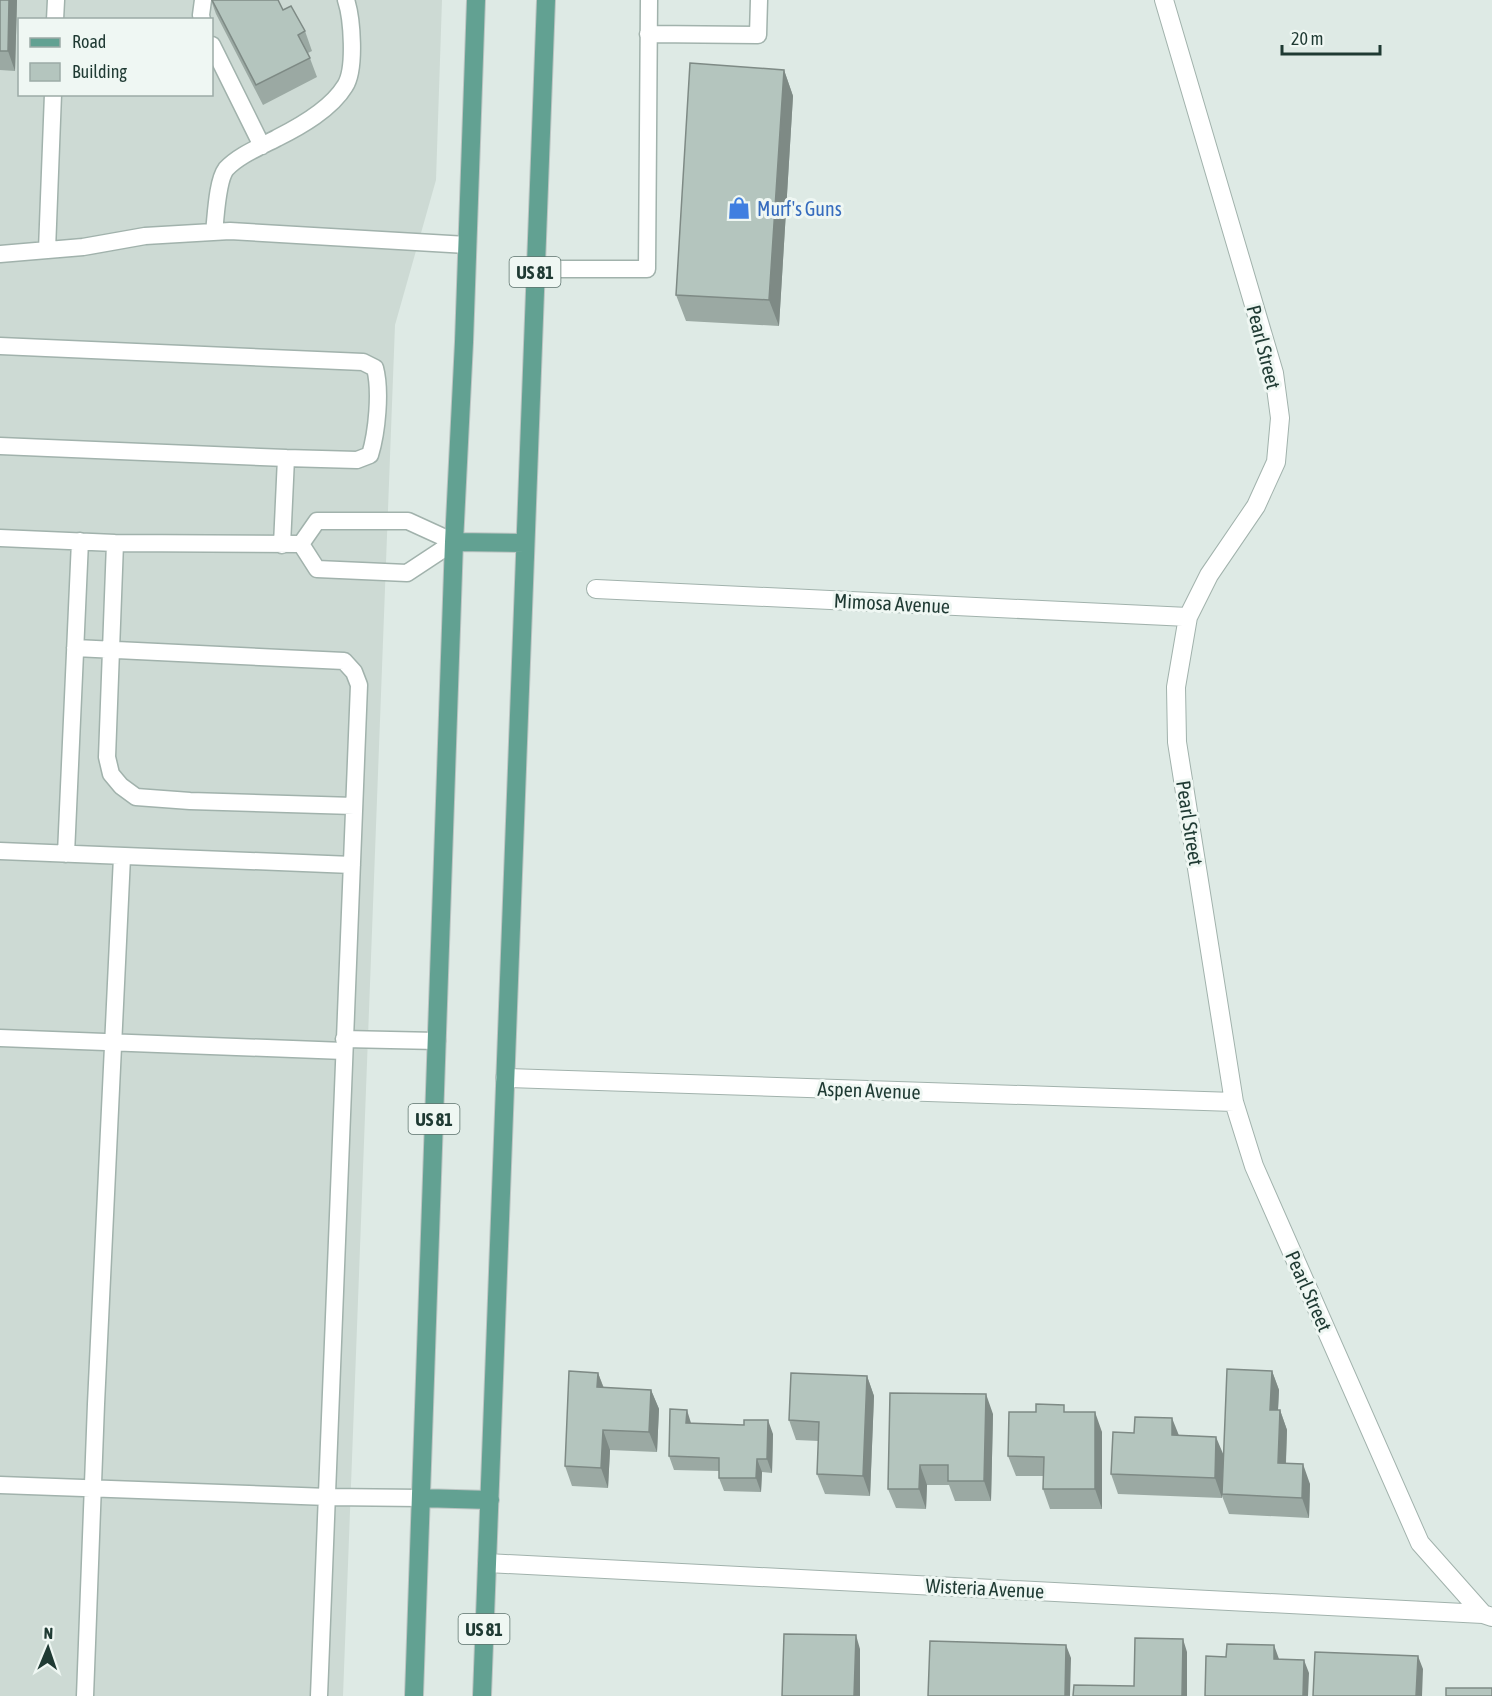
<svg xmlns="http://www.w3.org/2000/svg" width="1492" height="1696" viewBox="0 0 1492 1696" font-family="'Asap Condensed',sans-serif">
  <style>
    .built { fill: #cddad4; fill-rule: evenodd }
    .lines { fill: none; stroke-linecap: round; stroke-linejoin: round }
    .service-casing { stroke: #a1b2ac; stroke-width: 19 }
    .minor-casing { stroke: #a1b2ac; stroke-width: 20 }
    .primary-casing { stroke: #bcc4c2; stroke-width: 20 }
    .service { stroke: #fff; stroke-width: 16 }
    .minor { stroke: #fff; stroke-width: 18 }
    .primary { stroke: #62a192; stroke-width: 18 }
    .wall { fill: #9ba9a3 }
    .shaded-wall { fill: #7e8a85 }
    .building { fill: #b4c5be; stroke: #7e8a85; stroke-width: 1.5 }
    .labels { text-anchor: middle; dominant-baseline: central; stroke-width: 6; stroke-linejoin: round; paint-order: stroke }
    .shield { fill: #eff7f3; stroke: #5d736d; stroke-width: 1.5 }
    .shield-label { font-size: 18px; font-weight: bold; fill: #1f3a33 }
    .shop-label { font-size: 20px; fill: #366cbe; stroke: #eff7f3; text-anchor: start }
    .street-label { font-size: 20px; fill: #1f3a33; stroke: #eff7f3 }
  </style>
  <rect width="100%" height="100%" fill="#deeae5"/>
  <!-- built -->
  <path class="built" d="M0 0H442L436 180 395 325 343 1696H0ZM20 20H212V94H20Z"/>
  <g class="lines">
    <!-- service casing -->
    <g class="service-casing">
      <path id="service" d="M55 20 56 0
        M202 20 201 15 203 0
        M648 34 758 35 759 0
        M212 45 262 146
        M214 232C216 216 217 181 226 169 239 155 260 147 277 138 301 126 331 109 345 86 356 69 352 18 346 0
        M47 250 53 94
        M0 254 83 247 145 236 230 231 467 245
        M535 269H647L649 0
        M0 346 363 362 375 368C381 391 377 432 370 455L357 460 286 458 282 545
        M0 446 286 458
        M0 538 115 543 301 544
        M115 543 107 757 111 774 121 786 136 797 190 801 354 806
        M301 544 317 569 407 573 454 542
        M301 544 317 521H408L454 542
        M75 648 344 661 354 672 359 685 319 1696
        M0 851 352 865
        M66 854 80 541
        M0 1038 344 1051
        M344 1039 437 1041
        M0 1485 328 1497 421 1498
        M85 1696 96 1404 122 857"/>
    </g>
    <!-- minor casing -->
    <g class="minor-casing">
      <path id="minor" d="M1164 0 1274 373 1280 418 1276 462 1256 506 1209 575 1188 617 1176 687 1177 742 1234 1102 1254 1166 1420 1543 1483 1614 1492 1617
        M596 589 1188 617
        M505 1078 1234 1102
        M487 1563 1483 1614"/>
    </g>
    <!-- primary casing -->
    <g class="primary-casing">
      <path id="primary" d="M454 542 525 543
        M421 1498 490 1500
        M414 1696 454 542 464 342 476 0
        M482 1696 546 0"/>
    </g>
    <!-- service -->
    <use href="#service" class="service"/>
    <!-- minor -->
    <use href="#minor" class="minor"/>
    <!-- primary -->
    <use href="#primary" class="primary"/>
  </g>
  <!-- wall -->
  <path class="wall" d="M0 0H17L15 71 0 70Z
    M211 0H278L283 10 305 31 312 51 308 53 317 77 263 105 216 14Z
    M784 70 793 96 779 326 686 321 676 295Z
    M1272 1371 1279 1390 1278 1410H1280L1287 1430 1286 1463 1310 1484 1309 1518 1229 1514 1222 1496V1498L1118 1494 1111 1474 1179 1435 1223 1455Z
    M598 1373 604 1388 651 1390 659 1409 657 1452 610 1450 608 1488 572 1486 565 1466Z
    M867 1376 874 1396 870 1496 825 1494 817 1474 819 1441 796 1440 789 1420Z
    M890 1393 993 1414 991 1501H955L949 1485H927L926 1509 896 1508 888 1489Z
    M1067 1412 1102 1432V1509H1050L1043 1489 1044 1476H1016L1008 1456Z
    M691 1423 773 1434 772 1473 762 1472 761 1492 724 1491 719 1478V1471L674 1470 669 1456Z"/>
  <!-- shaded-wall -->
  <path class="shaded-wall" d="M9 0H17L15 71 8 51Z
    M784 70 793 96 779 326 769 300Z
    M1272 1371 1279 1390 1277 1429 1270 1410Z
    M598 1373 605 1392 597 1387Z
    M867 1376 874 1396 870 1496 863 1476Z
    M651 1390 659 1409 657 1452 649 1432Z
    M986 1394 993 1414 991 1501 984 1481Z
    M687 1410 691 1423H686Z
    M1280 1410 1287 1430 1285 1483 1278 1463Z
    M1095 1412 1102 1432V1509L1095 1489Z
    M1172 1418 1180 1438 1172 1435Z
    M768 1420 773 1434 772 1473 767 1459Z
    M603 1430 610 1450 608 1488 601 1468Z
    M1216 1437 1224 1456 1222 1498 1215 1478Z
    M757 1459 762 1472 761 1492 756 1478Z
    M1303 1464 1310 1484 1309 1518 1302 1498Z
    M920 1465 927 1485 926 1509 919 1489Z
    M856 1635 860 1649V1696H854Z
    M1183 1639 1187 1652V1696H1182Z
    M1066 1645 1071 1658 1070 1696H1065Z
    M1274 1645 1279 1659 1278 1673 1274 1659Z
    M1418 1656 1423 1669 1422 1696H1416Z
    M1304 1660 1309 1673 1308 1696H1303Z"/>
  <!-- building -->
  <path class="building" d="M0 0H9L8 51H0Z
    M212 0H278L283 10 291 6 305 31 298 35 310 58 256 85Z
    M690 63 784 70 769 300 676 295Z
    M1227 1369 1272 1371 1270 1410H1280L1278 1463 1303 1464 1302 1498 1222 1494Z
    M569 1371 598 1373 597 1387 651 1390 649 1432 603 1430 601 1468 565 1466Z
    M791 1373 867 1376 863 1476 817 1474 819 1422 789 1420Z
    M890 1393 986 1394 984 1481H948V1465H920L919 1489H888Z
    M1036 1404 1064 1405V1412H1095V1489H1043L1044 1457 1008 1456 1009 1412H1036Z
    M670 1409 687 1410 686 1423 744 1425V1420H768L767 1459H757L756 1478H719V1458L669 1456Z
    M1135 1417 1172 1418V1435L1216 1437 1215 1478 1111 1474 1113 1432 1134 1433Z
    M784 1634 856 1635 854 1696H782Z
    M1135 1638 1183 1639 1182 1696H1073L1074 1685 1134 1686Z
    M930 1641 1066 1645 1065 1696H928Z
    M1227 1644 1274 1645V1659L1304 1660 1303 1696H1205L1206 1656 1226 1657Z
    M1315 1652 1418 1656 1416 1696H1313Z
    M1446 1688H1492V1696H1446Z"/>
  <!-- icons -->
  <defs>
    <g id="shop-bare" transform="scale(1.8)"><path d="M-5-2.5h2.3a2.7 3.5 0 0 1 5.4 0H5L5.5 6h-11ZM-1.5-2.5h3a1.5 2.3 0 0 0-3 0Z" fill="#3f7fe0" stroke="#eff7f3" stroke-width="2.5" paint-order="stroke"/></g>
  </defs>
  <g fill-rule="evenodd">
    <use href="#shop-bare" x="739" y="208"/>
  </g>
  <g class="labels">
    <!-- shield labels -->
    <g class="shield">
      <rect x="509.5" y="257" width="51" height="30" rx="4.5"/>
      <rect x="408.5" y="1104" width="51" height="30" rx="4.5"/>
      <rect x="458.5" y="1614" width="51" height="30" rx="4.5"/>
    </g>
    <g class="shield-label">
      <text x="535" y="272">US 81</text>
      <text x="434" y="1119">US 81</text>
      <text x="484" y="1629">US 81</text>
    </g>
    <!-- shop labels -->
    <g class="shop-label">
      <text x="757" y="208">Murf's Guns</text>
    </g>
    <!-- street labels -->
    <g class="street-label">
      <text transform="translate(1264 347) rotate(76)">Pearl Street</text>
      <text transform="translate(892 603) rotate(3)">Mimosa Avenue</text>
      <text transform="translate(1190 823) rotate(81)">Pearl Street</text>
      <text transform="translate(869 1090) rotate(2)">Aspen Avenue</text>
      <text transform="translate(1309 1291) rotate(66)">Pearl Street</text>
      <text transform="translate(985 1588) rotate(3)">Wisteria Avenue</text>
    </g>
  </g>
  <!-- legend -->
  <rect x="18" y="18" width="195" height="78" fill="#eff7f3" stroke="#9caba6" stroke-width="1.5"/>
  <rect x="30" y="38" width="30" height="9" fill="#62a192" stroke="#9caba6" stroke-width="1.5"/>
  <text x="72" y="48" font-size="18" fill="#1f3a33">Road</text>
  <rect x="30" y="63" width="30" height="18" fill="#b4c5be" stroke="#9caba6" stroke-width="1.5"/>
  <text x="72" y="78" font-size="18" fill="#1f3a33">Building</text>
  <!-- north arrow -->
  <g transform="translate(48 1648) rotate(2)" stroke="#eff7f3" stroke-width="4.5" paint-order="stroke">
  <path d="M0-4.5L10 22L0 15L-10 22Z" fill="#1f3a33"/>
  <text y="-9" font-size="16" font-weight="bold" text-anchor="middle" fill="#1f3a33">N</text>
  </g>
  <!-- scale -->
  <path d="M1282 45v9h98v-9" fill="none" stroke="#1f3a33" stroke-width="3"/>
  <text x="1291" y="45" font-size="18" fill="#1f3a33" stroke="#eff7f3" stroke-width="4.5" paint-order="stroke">20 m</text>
</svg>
